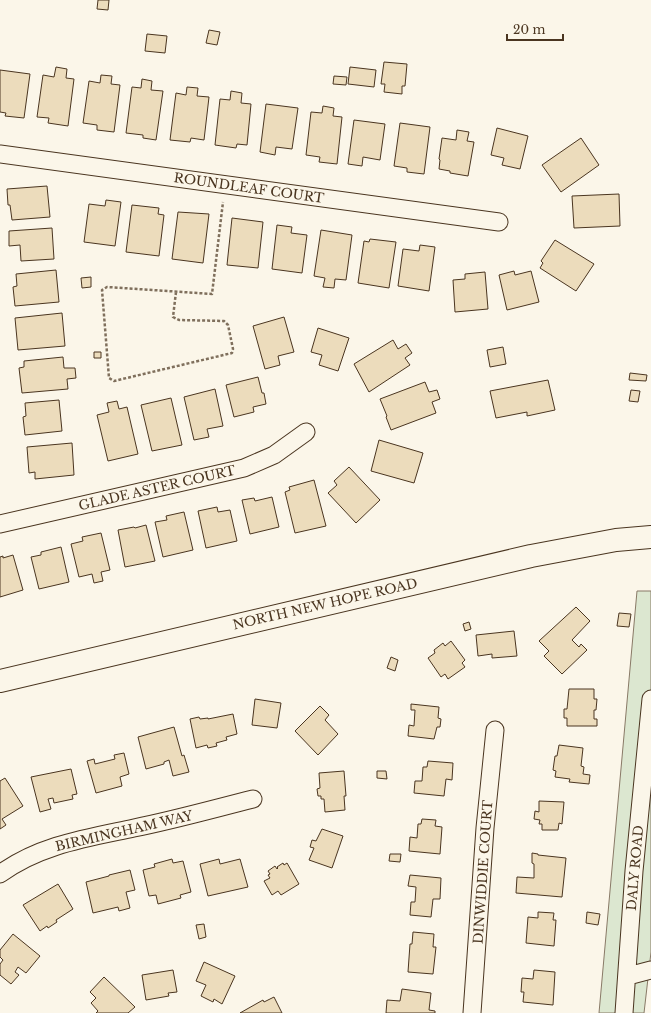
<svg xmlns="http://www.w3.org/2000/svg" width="651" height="1013" viewBox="0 0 651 1013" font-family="'Libre Baskerville',serif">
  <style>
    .green { fill: #dce7d0; stroke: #887966 }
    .building { fill: #ecdcbc; stroke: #4a3520 }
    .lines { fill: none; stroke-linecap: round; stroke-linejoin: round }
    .street-casing { stroke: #4a3520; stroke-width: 19 }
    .primary-casing { stroke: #4a3520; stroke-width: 24 }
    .path { stroke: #7f6f5c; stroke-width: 2.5; stroke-dasharray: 3 2; stroke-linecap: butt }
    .street { stroke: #fbf6e9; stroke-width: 17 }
    .primary { stroke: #fbf6e9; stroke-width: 22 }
    .labels { text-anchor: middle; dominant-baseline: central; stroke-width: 3; stroke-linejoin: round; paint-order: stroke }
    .street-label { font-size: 13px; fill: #4a3520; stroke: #fbf6e9 }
  </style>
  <rect width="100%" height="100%" fill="#fbf6e9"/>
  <!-- green -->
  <path class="green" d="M637 591H651V952L644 1013H599Z"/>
  <!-- building -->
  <path class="building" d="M98 0H109L108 10 97 9Z
    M209 30 220 32 217 45 206 43Z
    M147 34 167 36 165 53 145 51Z
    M384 62 407 64 405 86H402V94L384 92 385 84H381Z
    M56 67 67 69 66 78 74 79 68 126 48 123 49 118 37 117 43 75 54 77Z
    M350 67 376 70 374 87 348 84Z
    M0 70 30 74 24 118 5 116 6 113 0 112Z
    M101 75 112 76 111 84 120 85 114 132 97 130V125L83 123 89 81 100 83Z
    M334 76 347 77 346 85 333 84Z
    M142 79 152 81 151 90 163 91 156 140 143 138V135L126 133 132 87 141 88Z
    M187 87 198 88 197 96 209 97 204 140 191 138 190 142 170 140 176 93 186 95Z
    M231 91 242 93 241 103 251 104 247 145 237 144 236 148 215 145 220 99 230 100Z
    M266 104 298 108 292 149 276 147 275 155 260 152Z
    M323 106 334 108 333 116 342 117 337 164 319 162 320 157 306 155 311 112 322 113Z
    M354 120 385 124 380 160 363 157 362 166 348 164Z
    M400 123 430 127 424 174 407 172V168L394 166Z
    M497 128 528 136 520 169 502 165 504 158 491 155Z
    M457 130 469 132 467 141 474 142 468 176 450 173V171L439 169 440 160 439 159 442 138 456 140Z
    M581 138 599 165 561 192 542 165Z
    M47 186 50 217 12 220 10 205H8L7 189Z
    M619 194 620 226 574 228 572 196Z
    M106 200 121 202 115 246 84 242 89 204 105 206Z
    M132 205 159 208 158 214 164 215 159 256 126 252Z
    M178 212 209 214 203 263 172 259Z
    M232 218 263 222 258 268 227 265Z
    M277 225 292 227 291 233 307 235 302 273 272 269Z
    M52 228 54 259 21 261 20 245 9 246V231Z
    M321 230 352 235 346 280 335 279 334 288 323 287 325 278 314 276Z
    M370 239 396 242 389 288 358 283 364 241 369 242Z
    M555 240 594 264 576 291 540 268 543 263 541 261Z
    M420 245 435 247 429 291 398 286 403 249 419 251Z
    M56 270 59 302 15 306 13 287 17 286 16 274Z
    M514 271 515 275 531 271 539 302 507 310 499 275Z
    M485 272 488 309 455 312 453 280 465 279V274Z
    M91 277V287L82 288 81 278Z
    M62 313 65 346 18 350 15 318Z
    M284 317 294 352 278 356 280 365 265 369 253 326Z
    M318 328 349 338 338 371 319 365 322 355 311 352Z
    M393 340 398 349 406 344 412 353 405 358 410 365 369 392 354 364Z
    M503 347 506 364 490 367 487 350Z
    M94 352H101V358H94Z
    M63 357 64 368H75L76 378 67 379 68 389 22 393 19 368 24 367V361Z
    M630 373 647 375 646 381 629 380Z
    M258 377 262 393H264L266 404 253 407 254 412 234 417 226 385Z
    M548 380 555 410 527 416V412L496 418 490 391Z
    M425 382 429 392 437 390 440 399 432 402 436 413 391 430 386 417 387 416 380 399Z
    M215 389 223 426 207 429 209 437 194 440 184 397Z
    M631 390 640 391 638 402 629 401Z
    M171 398 182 445 152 451 141 405Z
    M59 400 62 431 25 435 23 417 26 416 25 403Z
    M117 401 119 409 127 407 138 454 108 461 97 415 109 412 107 403Z
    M379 440 423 453 414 483 371 471Z
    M72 443 74 475 35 479V472L29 473 27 447Z
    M349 467 380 500 356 523 328 493 337 485 334 481Z
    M314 480 326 526 295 533 285 492 290 490 289 487Z
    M272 497 279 527 250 534 242 500 254 498 255 501Z
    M217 507 218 512 230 510 237 541 206 548 198 511Z
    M184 512 193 550 163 557 155 522 167 520 166 516Z
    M146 525 155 561 125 567 118 530 134 527 135 528Z
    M101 533 110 570 101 572 103 581 94 583 92 574 79 577 71 544 83 541 82 537Z
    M61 547 69 582 39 589 31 557 41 555V552Z
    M13 555 23 590 0 597V557L3 556V558Z
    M576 607 590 621 572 640 579 647 581 644 587 650 562 674 544 656 549 651 539 641Z
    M619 613 631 614 629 627 617 626Z
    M469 622 471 629 465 631 463 624Z
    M514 631 517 656 492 658V654L478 656 476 635Z
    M451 641 465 660 462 663 465 667 448 679 445 674 441 677 428 658 435 653 434 650 443 643 445 646Z
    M391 657 398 660 395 671 387 668Z
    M569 689H594V699H597L596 710H594V719H597V726H567V718H564V709H567Z
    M255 699 281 703 277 728 252 725Z
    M411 704 439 707 438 718 441 719 440 727H437L434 739 408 736 409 725 414 726 415 710H411Z
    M320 706 329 715 325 720 338 734 318 755 295 731Z
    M233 714 237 734 226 737 227 740 216 743 217 746 208 748 207 745 196 748 190 719 199 717 200 719 208 718V719Z
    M174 727 182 756 184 755 189 772 173 776 169 760 164 762V764L146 769 138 737Z
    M559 745 583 748 581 766 584 767 583 774 590 775 589 784 569 782 570 779 555 777 556 771 553 770 555 756H557Z
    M124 753 129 774 120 777 122 786 96 793 87 761 94 759 95 764 115 759 114 755Z
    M428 761 453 763 452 780 446 779 444 796 414 793 415 781H422L423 767H427Z
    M71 769 77 794 72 795 73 799 54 803 53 798 48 799 51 809 40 812 31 777Z
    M344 771 346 796H344L345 810 325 812 324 799H321V796H318L317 789 320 788 319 773Z
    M377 771H386L387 779 377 778Z
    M5 778 23 806 2 819 6 825 0 829V781Z
    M539 801 564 802 562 824 559 823 558 830H542V824H539L540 820 534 819 535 811 539 812Z
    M422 819 436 820 435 826 442 827 440 854 409 851 410 837 417 838 418 824H421Z
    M322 829 343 836 332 868 309 860 314 848 310 847 312 840 316 841Z
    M532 853 538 854V855L566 858 562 897 516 893 517 877 534 878V864L532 863Z
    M390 854H401L400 862 389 861Z
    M172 859 173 863 183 861 191 892 180 895 181 898 158 904 156 895 149 896 143 870 155 867 154 864Z
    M219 859 220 864 240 859 248 887 208 896 200 864Z
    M283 863 284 865 287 863 299 884 281 895 278 891 272 895 264 881 270 878 268 875 270 874 268 871 275 866 277 869 278 868 277 867Z
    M130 870 135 890 126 892 130 908 119 911 118 907 93 913 86 882 109 876V875Z
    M410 875 441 878 440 899H433L431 917 410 915 411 902H415L416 887 408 886Z
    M58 884 73 909 56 920 57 922 48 928 47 926 40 931 23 905Z
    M538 912 554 913 553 920H556L554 946 526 943 528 917 538 918Z
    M587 912 600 914 598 925 586 923Z
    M204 924 206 937 199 939 196 925Z
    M413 932 434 934 433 947H436L433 974 408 972 410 944H412Z
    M13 934 40 956 26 973 18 967 15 972 19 975 11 984 0 975V964L3 960 0 957V950Z
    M204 962 235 976 222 1004 214 999 213 1002 201 996 206 985 196 981Z
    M173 970 177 992 168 993 169 996 146 1000 142 975Z
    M534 970 555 972 553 1005 523 1002 524 992H521L522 978 533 979Z
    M104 977 135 1007 128 1013H96L98 1011 91 1003 96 998 90 992Z
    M402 989 431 993 429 1010 435 1011V1013H386L387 1000 400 1001Z
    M274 997 282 1013H240L263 1000 264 1002Z"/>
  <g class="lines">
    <!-- street casing -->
    <g class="street-casing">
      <path id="street" d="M0 154 499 222
        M0 524 244 468 274 455 306 432
        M0 874C39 845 87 838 134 828 174 820 213 809 253 799
        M628 976 651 970
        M472 1013 485 828 495 730
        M624 1013 634 871 651 699"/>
    </g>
    <!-- primary casing -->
    <g class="primary-casing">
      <path id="primary" d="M0 681 531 556 616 540 651 537"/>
    </g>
    <!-- path -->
    <path class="path" d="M176 292 173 317 179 320 224 321 228 325 233 349 232 353 114 381 109 378 102 290 107 287 212 294 223 202"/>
    <!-- street -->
    <use href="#street" class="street"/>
    <!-- primary -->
    <use href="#primary" class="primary"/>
  </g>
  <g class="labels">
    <!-- street labels -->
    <g class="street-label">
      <text transform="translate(249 188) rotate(8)">ROUNDLEAF COURT</text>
      <text transform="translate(157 488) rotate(-13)">GLADE ASTER COURT</text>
      <text transform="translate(325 604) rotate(-13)">NORTH NEW HOPE ROAD</text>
      <text transform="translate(124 831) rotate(-13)">BIRMINGHAM WAY</text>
      <text transform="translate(635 868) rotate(-85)">DALY ROAD</text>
      <text transform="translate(483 872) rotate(-86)">DINWIDDIE COURT</text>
    </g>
  </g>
  <!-- scale -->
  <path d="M507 34v6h56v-6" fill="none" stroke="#4a3520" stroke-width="2"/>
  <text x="513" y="34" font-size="12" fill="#4a3520" stroke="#fbf6e9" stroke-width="3" paint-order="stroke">20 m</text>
</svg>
